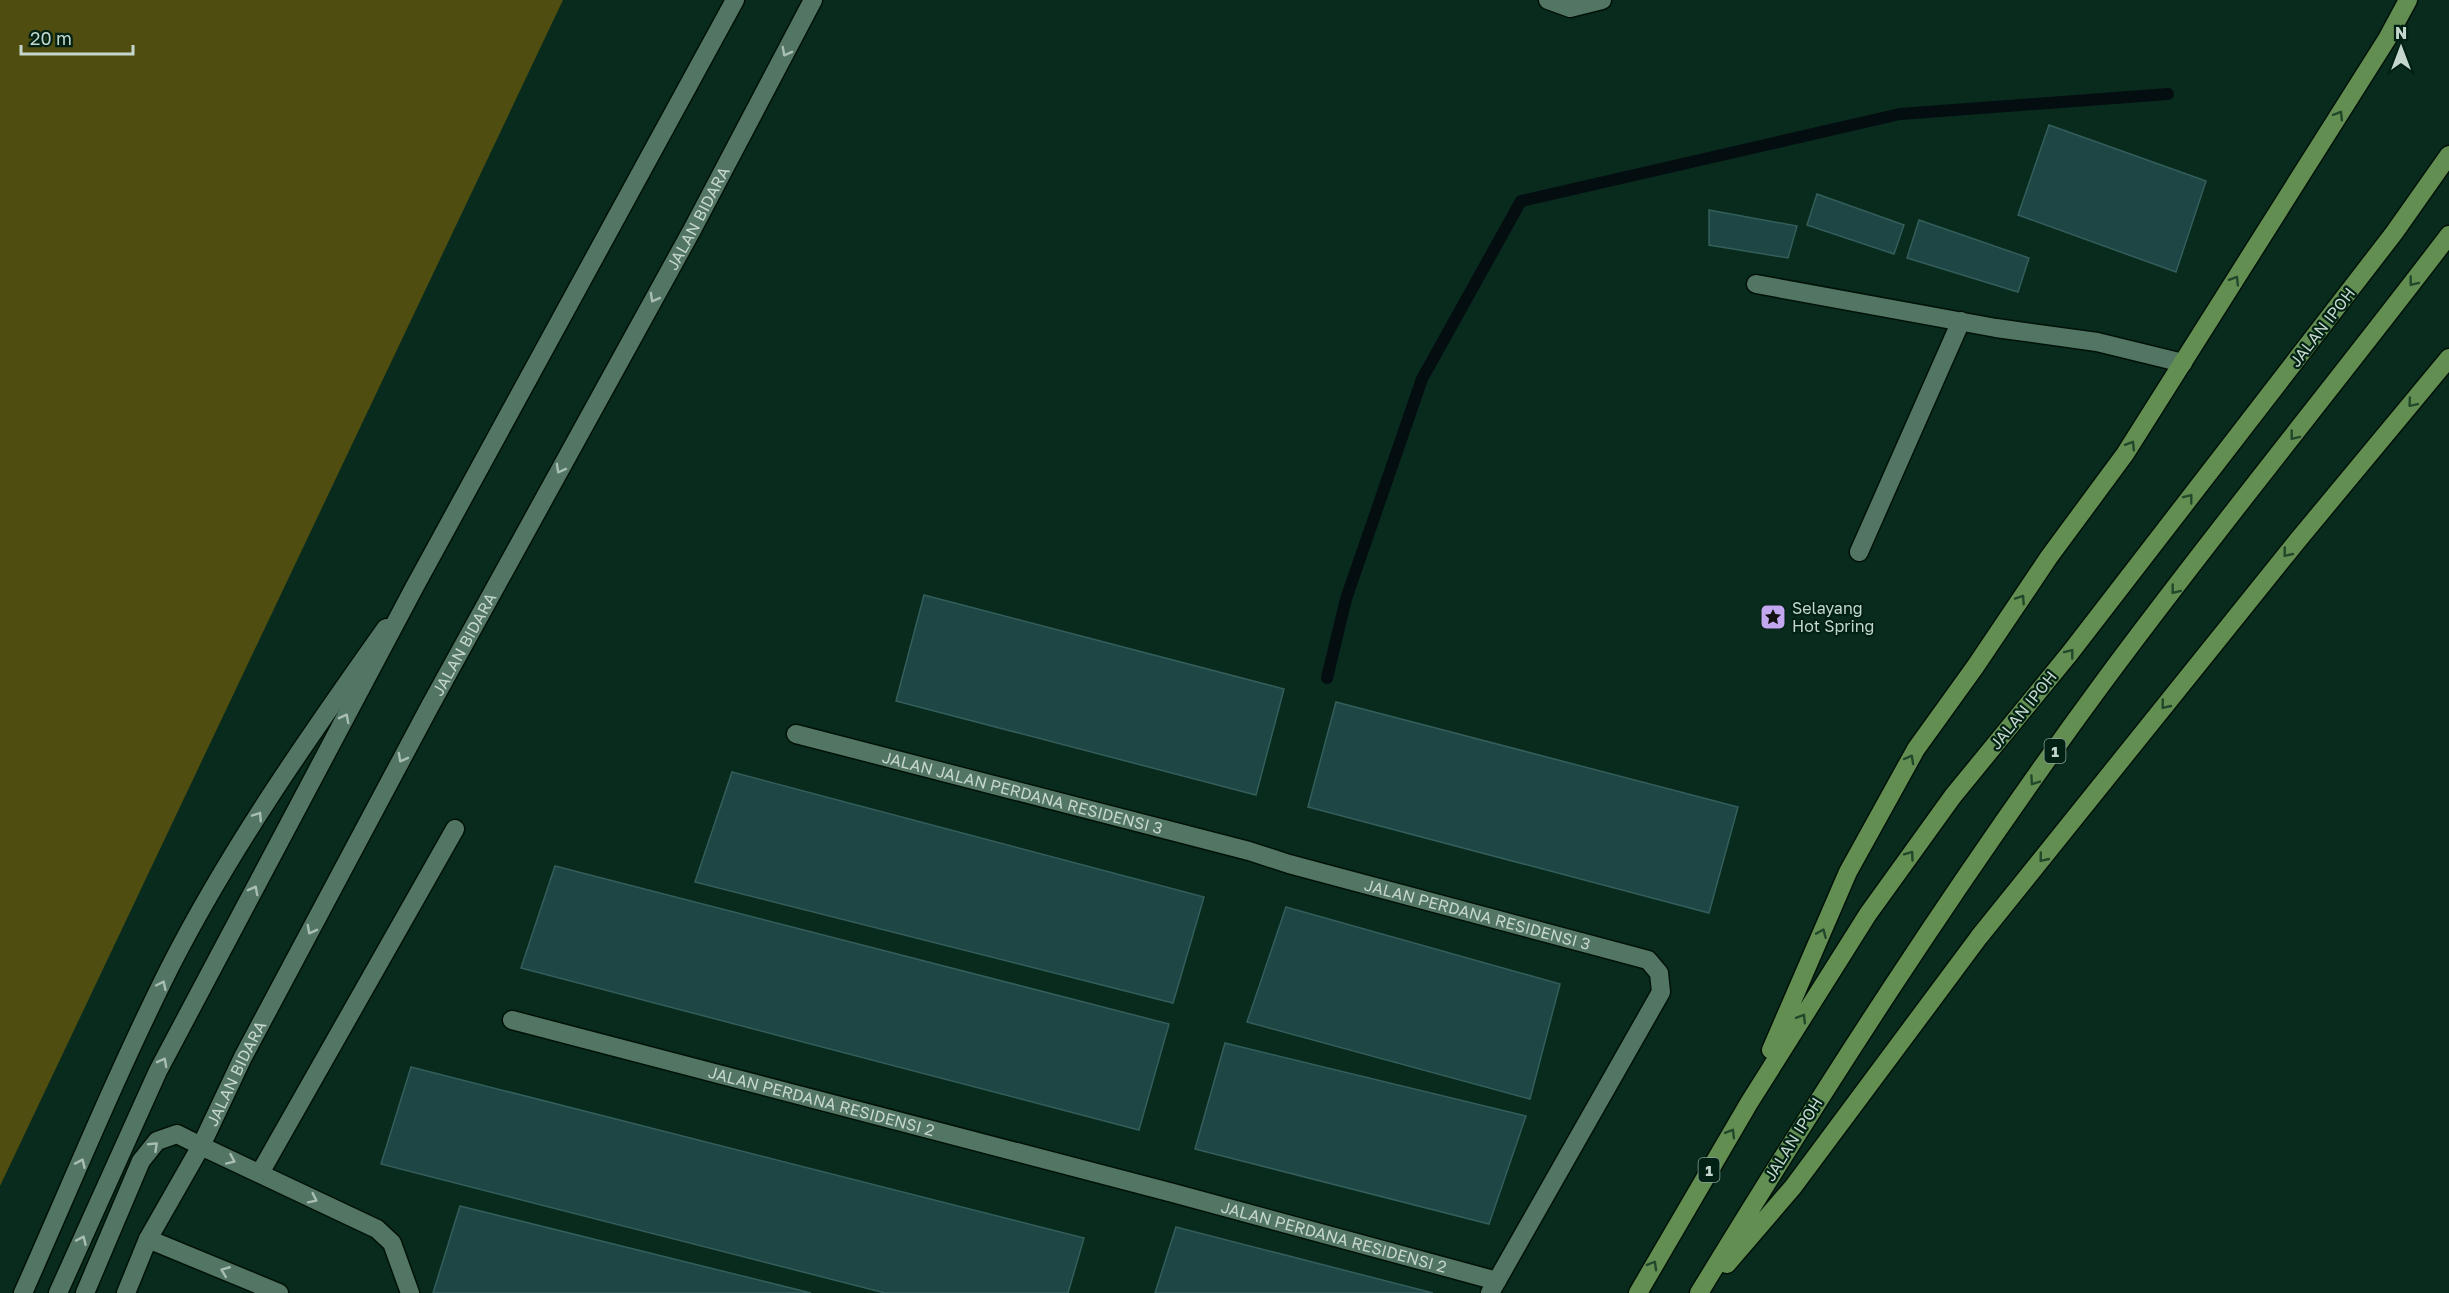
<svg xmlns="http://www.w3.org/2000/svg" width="2449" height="1293" viewBox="0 0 2449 1293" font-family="'Golos Text',sans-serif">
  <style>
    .green { fill: #4f4d10 }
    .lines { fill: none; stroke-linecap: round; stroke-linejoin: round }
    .stream { stroke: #040e11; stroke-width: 12 }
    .building { fill: #1d4644; stroke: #345e5b; stroke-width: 1.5 }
    .service-casing { stroke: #001208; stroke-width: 21 }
    .minor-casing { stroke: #001208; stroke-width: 21 }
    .secondary-casing { stroke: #001208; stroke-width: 21 }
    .trunk-casing { stroke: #001208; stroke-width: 21 }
    .service { stroke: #537564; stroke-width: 18 }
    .minor { stroke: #537564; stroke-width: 18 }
    .secondary { stroke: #537564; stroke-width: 18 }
    .trunk { stroke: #628e52; stroke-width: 18 }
    .oneway { stroke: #a8beb3 }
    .oneway2 { stroke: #23472a }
    .labels { text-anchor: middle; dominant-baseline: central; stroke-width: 4.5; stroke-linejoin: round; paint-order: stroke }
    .shield { fill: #012114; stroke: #8aa096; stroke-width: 1.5 }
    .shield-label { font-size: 15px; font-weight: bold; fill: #c5d7cd }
    .street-label { font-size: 16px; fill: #c5d7cd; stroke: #012114 }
    .poi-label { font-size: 16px; fill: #c5d7cd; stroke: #012114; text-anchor: start }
  </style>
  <rect width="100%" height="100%" fill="#092b1d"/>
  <!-- green -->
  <path class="green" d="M0 0H563L0 1186Z"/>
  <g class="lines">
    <!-- stream -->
    <path class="stream" d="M1327 678 1346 599 1422 379 1521 201 1900 114 2168 94"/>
  </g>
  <!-- building -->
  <path class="building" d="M2049 125 2206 181 2176 272 2018 215Z
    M1817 194 1904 225 1894 254 1807 225Z
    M1709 210 1797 226 1788 258 1709 245Z
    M1919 220 2029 258 2018 292 1907 258Z
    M924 595 1284 689 1256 795 896 701Z
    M1336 702 1738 807 1709 913 1308 807Z
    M732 772 1204 897 1173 1003 695 882Z
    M555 866 1169 1024 1139 1130 521 968Z
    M1286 907 1560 984 1530 1099 1247 1022Z
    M1225 1043 1526 1116 1489 1224 1195 1149Z
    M411 1067 1084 1238 1068 1293H885L381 1164Z
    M460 1206 811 1293H433Z
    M1176 1227 1433 1293H1155Z"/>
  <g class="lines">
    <!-- service casing -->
    <g class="service-casing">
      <path id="service" d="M1548 0 1570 8 1602 0
        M1756 284 1996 328 2097 342 2183 363
        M1859 552 1961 321
        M260 1173 455 829"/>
    </g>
    <!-- minor casing -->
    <g class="minor-casing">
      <g id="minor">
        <path id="s1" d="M796 734 1249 851 1289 864 1648 960 1659 973 1661 992 1490 1293"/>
        <path id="s2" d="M512 1020 1173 1193 1497 1281"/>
        <path d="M201 1146 377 1229 392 1243 410 1293"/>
        <path d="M148 1239 279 1293"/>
        <path d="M23 1293C71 1185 116 1075 169 969 230 849 308 738 386 628"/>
      </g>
    </g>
    <!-- secondary casing -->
    <g class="secondary-casing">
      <g id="secondary">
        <path d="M58 1293 158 1071 414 588 735 0"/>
        <path d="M85 1293 141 1161 157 1141 177 1134 201 1146"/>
        <path id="s3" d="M126 1293 148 1239 201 1146 243 1057 430 706 692 230 813 0"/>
      </g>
    </g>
    <!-- trunk casing -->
    <g class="trunk-casing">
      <path id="trunk" d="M1771 1050 1848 872 1916 749 1975 667 2049 557 2125 454 2387 39 2408 0
        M1727 1264 1793 1187 1979 937 2298 540 2449 358
        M1638 1293 1749 1103 1868 914 1953 796 2070 653 2394 233 2449 155
        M1699 1293C1826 1085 1957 881 2102 684 2214 532 2334 386 2449 235"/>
    </g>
    <!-- service -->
    <use href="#service" class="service"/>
    <!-- minor -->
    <use href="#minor" class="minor"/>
    <!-- secondary -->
    <use href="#secondary" class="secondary"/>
    <!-- trunk -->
    <use href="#trunk" class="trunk"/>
  </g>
  <!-- one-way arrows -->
  <defs><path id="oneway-chevron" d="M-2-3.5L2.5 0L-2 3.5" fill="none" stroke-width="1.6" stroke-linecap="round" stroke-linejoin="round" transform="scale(1.5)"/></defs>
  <g class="oneway">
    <use href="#oneway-chevron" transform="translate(786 52) rotate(118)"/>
    <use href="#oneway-chevron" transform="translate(654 298) rotate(119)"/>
    <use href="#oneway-chevron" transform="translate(560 469) rotate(119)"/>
    <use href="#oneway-chevron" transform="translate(345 718) rotate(-62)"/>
    <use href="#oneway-chevron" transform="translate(402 758) rotate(118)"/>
    <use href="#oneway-chevron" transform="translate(258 816) rotate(-57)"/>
    <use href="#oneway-chevron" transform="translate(254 890) rotate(-62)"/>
    <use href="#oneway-chevron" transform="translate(311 930) rotate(118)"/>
    <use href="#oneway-chevron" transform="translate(162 985) rotate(-65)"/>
    <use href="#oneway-chevron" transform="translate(163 1062) rotate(-62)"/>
    <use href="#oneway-chevron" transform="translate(154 1146) rotate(-44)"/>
    <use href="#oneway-chevron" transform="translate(231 1160) rotate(24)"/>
    <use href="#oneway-chevron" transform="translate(81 1163) rotate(-66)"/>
    <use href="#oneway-chevron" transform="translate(313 1199) rotate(26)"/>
    <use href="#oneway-chevron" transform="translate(82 1240) rotate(-66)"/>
    <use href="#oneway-chevron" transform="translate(225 1271) rotate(-158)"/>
  </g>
  <g class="oneway2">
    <use href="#oneway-chevron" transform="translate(2339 115) rotate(-58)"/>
    <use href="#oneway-chevron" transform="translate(2235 280) rotate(-58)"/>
    <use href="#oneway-chevron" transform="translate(2413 282) rotate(128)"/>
    <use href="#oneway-chevron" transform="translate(2412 403) rotate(130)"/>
    <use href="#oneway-chevron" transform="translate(2294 436) rotate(128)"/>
    <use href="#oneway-chevron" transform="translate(2131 445) rotate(-58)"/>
    <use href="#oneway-chevron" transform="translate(2189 498) rotate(-52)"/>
    <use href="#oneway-chevron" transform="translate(2287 553) rotate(129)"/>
    <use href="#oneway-chevron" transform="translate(2175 590) rotate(128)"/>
    <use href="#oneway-chevron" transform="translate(2021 599) rotate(-56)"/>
    <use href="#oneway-chevron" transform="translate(2070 653) rotate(-52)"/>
    <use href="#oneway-chevron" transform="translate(2165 705) rotate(129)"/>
    <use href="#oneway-chevron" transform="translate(1910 759) rotate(-61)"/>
    <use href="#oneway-chevron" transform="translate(2034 781) rotate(125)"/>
    <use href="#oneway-chevron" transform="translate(1910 855) rotate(-54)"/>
    <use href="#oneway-chevron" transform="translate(2043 858) rotate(129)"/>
    <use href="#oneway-chevron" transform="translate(1822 933) rotate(-67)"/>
    <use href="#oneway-chevron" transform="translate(1802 1018) rotate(-58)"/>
    <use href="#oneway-chevron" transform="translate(1731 1133) rotate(-59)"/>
    <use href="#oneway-chevron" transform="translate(1653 1265) rotate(-60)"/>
  </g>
  <!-- icons -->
  <defs>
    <g id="sight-square" transform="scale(1.35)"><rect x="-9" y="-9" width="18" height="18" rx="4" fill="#c4a7f1" stroke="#012114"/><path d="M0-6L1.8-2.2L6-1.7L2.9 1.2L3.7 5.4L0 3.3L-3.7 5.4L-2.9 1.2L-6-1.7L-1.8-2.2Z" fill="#111"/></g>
  </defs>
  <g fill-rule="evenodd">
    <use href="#sight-square" x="1773" y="617"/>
  </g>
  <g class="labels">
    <!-- shield labels -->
    <g class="shield">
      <rect x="2044.5" y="739" width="21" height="24" rx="4.5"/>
      <rect x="1698.5" y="1158" width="21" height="24" rx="4.5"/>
    </g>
    <g class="shield-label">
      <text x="2055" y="751">1</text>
      <text x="1709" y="1170">1</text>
    </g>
    <!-- street labels -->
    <g class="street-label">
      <text stroke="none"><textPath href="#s3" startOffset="1218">JALAN BIDARA</textPath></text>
      <text transform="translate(2322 327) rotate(-52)">JALAN IPOH</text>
      <text stroke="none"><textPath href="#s3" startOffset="732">JALAN BIDARA</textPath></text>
      <text transform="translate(2023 710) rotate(-51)">JALAN IPOH</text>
      <text stroke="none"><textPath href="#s1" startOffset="234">JALAN JALAN PERDANA RESIDENSI 3</textPath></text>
      <text stroke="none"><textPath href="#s1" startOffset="705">JALAN PERDANA RESIDENSI 3</textPath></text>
      <text stroke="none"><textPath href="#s3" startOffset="246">JALAN BIDARA</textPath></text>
      <text stroke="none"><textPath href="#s2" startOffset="320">JALAN PERDANA RESIDENSI 2</textPath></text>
      <text transform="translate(1793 1139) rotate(-58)">JALAN IPOH</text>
      <text stroke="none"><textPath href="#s2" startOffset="850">JALAN PERDANA RESIDENSI 2</textPath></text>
    </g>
    <!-- poi labels -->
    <g class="poi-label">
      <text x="1792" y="608">Selayang<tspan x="1792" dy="18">Hot Spring</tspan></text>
    </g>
  </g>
  <!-- north arrow -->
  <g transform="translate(2401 48)" stroke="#012114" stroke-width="4.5" paint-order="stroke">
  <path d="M0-4.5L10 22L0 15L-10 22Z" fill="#c5d7cd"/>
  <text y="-9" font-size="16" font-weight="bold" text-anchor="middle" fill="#c5d7cd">N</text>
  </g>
  <!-- scale -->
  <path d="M21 45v9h112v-9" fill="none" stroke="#c5d7cd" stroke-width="3"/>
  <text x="30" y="45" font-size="18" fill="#c5d7cd" stroke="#012114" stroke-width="4.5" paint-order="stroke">20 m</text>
</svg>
